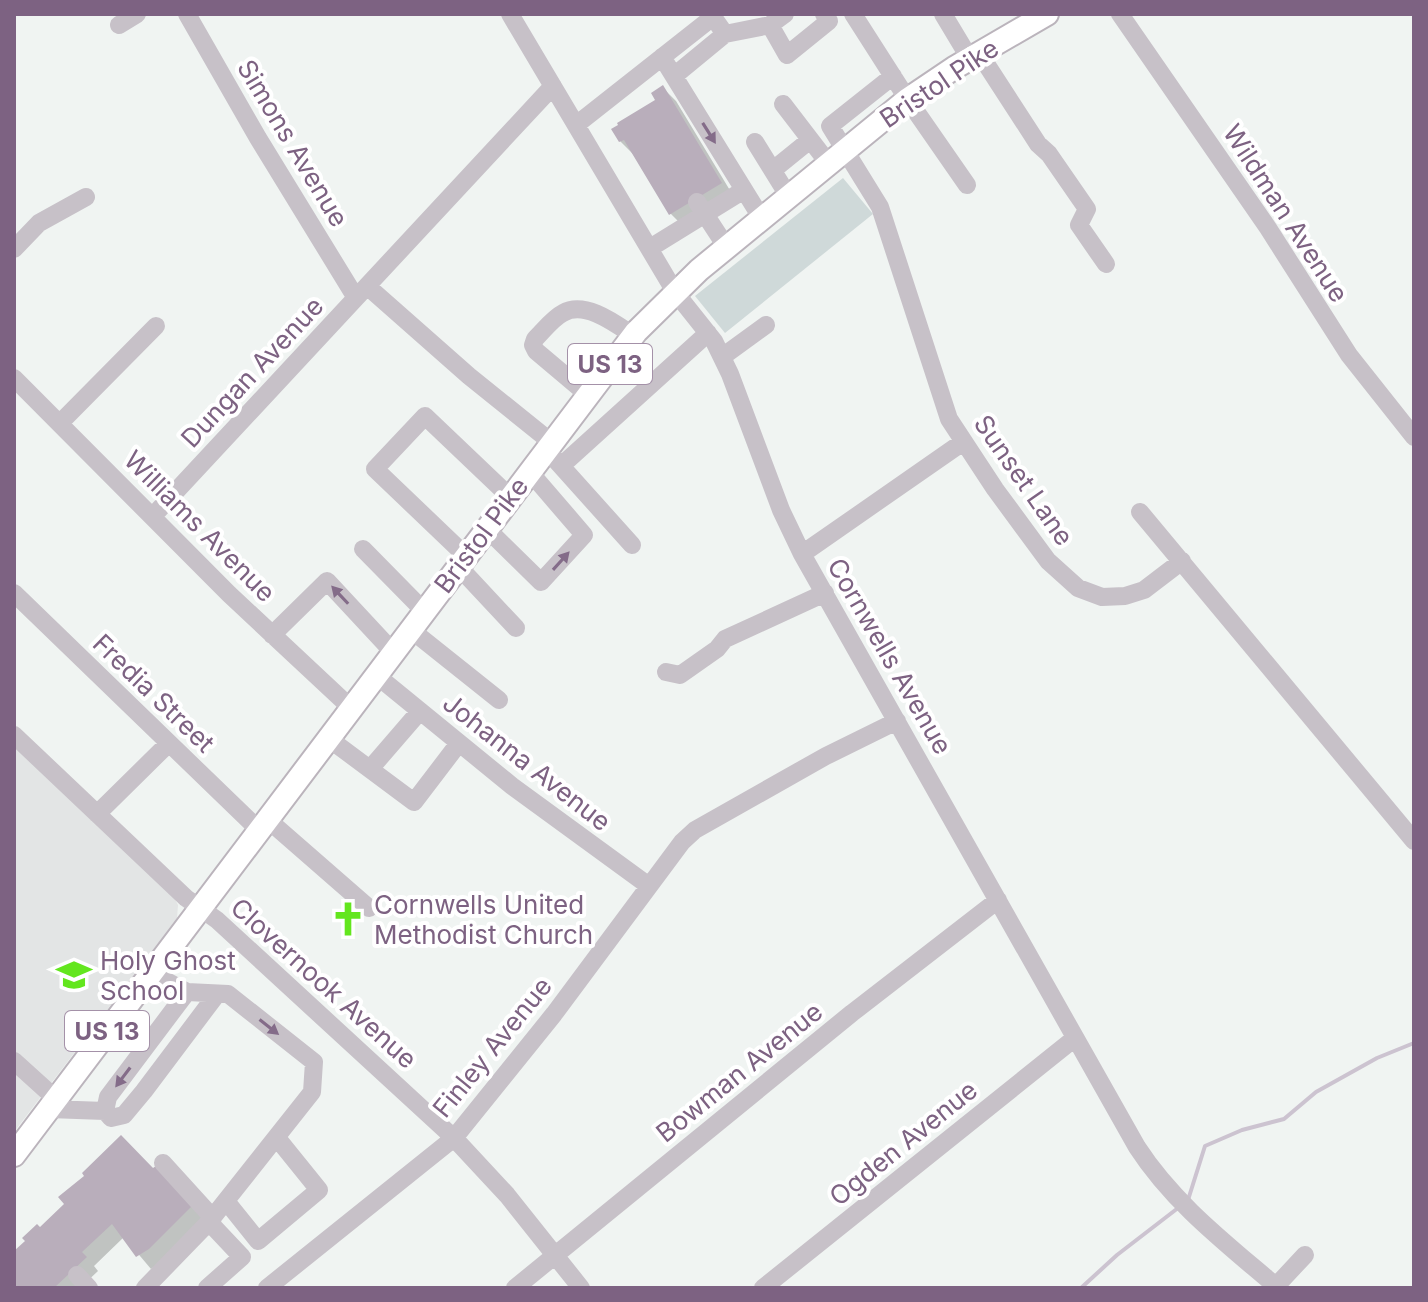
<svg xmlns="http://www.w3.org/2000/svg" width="1428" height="1302" viewBox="0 0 1428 1302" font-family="Inter,sans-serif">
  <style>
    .built { fill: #e3e5e5 }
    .green { fill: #cfd9d9 }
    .shadow { fill: #0003 }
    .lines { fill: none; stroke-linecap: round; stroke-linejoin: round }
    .stream { stroke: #ccc3d0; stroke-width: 4 }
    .building { fill: #b9aebb }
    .major-casing { stroke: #bbb4bc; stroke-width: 26 }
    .minor { stroke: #c7c1c8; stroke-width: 18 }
    .major { stroke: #fff; stroke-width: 22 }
    .oneway { fill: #846c89 }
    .labels { text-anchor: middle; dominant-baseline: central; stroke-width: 8; stroke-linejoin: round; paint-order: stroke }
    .shield { fill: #fff; stroke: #a491a8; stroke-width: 2 }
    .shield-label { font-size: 24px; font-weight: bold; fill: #7d6282 }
    .street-label { font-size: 26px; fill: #7d6282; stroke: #fff }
    .poi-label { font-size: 26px; fill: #7d6282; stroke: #fff; text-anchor: start }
  </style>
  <rect width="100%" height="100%" fill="#f0f4f2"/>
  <!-- built -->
  <path class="built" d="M14 744 173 895 178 905 177 918 14 1132Z"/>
  <!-- green -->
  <path class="green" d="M843 178 873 214 725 333 695 296Z"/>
  <!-- shadow -->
  <path class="shadow" d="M663 88 676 101 734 197 684 227 671 214 633 154 620 141 658 101Z
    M121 1138 206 1219 162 1261 151 1269 124 1237 94 1266 98 1271 80 1288H14V1254L67 1204 87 1176Z"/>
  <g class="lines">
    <!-- stream -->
    <path class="stream" d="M1188 1200 1205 1146 1242 1130 1284 1119 1316 1092 1377 1058 1414 1043
      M1081 1288 1117 1255 1178 1208"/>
  </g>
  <!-- building -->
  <path class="building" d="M663 85 722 183 669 215 624 140 619 142 611 129 618 125 617 123 655 100 651 93Z
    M121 1135 153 1168 156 1166 194 1204 149 1249 136 1257 112 1224 82 1252 87 1257 54 1288H14V1251L25 1241 22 1238 37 1224 40 1227 64 1204 58 1197 84 1176 82 1173Z"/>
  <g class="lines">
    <!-- major casing -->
    <g class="major-casing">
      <path id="major" d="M14 1155 636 332 699 270 908 99 954 68 1047 14"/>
    </g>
    <!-- minor -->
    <path class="minor" d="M187 14 258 138 356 298
      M510 14 675 292 714 341 730 374 781 510 802 554 1137 1147C1174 1204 1227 1244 1278 1288
      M853 14 908 100 967 185
      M943 14 970 59
      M1120 14 1268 228 1349 355 1414 437
      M119 25 137 14
      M770 25 787 55 829 21 824 14
      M725 34 770 25 785 14
      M979 53 1038 144 1049 154 1087 209 1079 225 1106 264
      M662 57 762 219
      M674 76 725 34 713 17
      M893 76 830 126 880 207 949 419 995 489 1048 561 1078 588 1102 597 1125 596 1144 590 1182 561
      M783 104 829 164
      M576 125 713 17 711 14
      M755 142 789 197
      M773 170 810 140
      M697 202 727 248
      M650 248 744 190
      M14 249 39 223 86 197
      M367 286 469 376 551 442
      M722 357 766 325
      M14 378 229 594 351 708
      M587 394 536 351 533 345 535 339C543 331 553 318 563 313 585 300 616 324 634 336
      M60 423 156 326
      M553 457 632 545
      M561 466 708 333
      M1140 512 1414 841
      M153 516 553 86
      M486 528 541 582 584 535 529 471
      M363 549 424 611
      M802 554 963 442
      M466 556 375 469 425 416 510 497
      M458 566 516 628
      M14 593 259 830
      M410 629 499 700
      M272 635 327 581 393 652
      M666 672 680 675 717 649 725 639 825 593
      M376 675 512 786 649 886
      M14 735 186 898 217 920 454 1138 507 1195 581 1288
      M328 738 414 802 459 743
      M370 769 420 711
      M97 814 168 744
      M267 819 369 908
      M151 973 187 992 228 994 314 1062 312 1092 209 1222
      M187 992 108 1097 105 1111 111 1118 124 1115 144 1091 217 994
      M14 1061 56 1099
      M49 1109 105 1111
      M163 1163 213 1218
      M226 1201 258 1241 319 1190 277 1138
      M77 1275 89 1288
      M1276 1286 1305 1255
      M145 1288 209 1222 242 1257 207 1288
      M267 1288 454 1138 554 1014 682 842 695 830 826 756 897 721
      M515 1288 852 1013 998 900
      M763 1288 1075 1038"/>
    <!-- major -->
    <use href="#major" class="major"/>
  </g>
  <!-- one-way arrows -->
  <defs><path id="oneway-solid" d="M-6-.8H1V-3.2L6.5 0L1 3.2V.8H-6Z" transform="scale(2)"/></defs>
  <g class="oneway">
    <use href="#oneway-solid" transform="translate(709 133) rotate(58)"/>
    <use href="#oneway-solid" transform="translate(561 561) rotate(-48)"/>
    <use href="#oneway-solid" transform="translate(340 595) rotate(-133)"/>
    <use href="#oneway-solid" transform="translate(269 1027) rotate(38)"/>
    <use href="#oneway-solid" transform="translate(123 1077) rotate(127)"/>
  </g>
  <!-- icons -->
  <defs>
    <g id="church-bare" transform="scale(2.76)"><path d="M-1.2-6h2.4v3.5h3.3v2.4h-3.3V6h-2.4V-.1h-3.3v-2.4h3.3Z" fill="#63e61e" stroke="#fff" stroke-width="2.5" paint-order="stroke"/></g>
    <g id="school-bare" transform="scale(2.76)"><path d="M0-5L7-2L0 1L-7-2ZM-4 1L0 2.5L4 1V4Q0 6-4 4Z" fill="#63e61e" stroke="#fff" stroke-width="2.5" paint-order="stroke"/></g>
  </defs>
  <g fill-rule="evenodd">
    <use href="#church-bare" x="348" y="919"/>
    <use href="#school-bare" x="74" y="975"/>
  </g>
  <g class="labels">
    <!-- shield labels -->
    <g class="shield">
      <rect x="568" y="344" width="84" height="40" rx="6"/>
      <rect x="65" y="1011" width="84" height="40" rx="6"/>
    </g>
    <g class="shield-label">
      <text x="610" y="364">US 13</text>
      <text x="107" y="1031">US 13</text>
    </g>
    <!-- street labels -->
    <g class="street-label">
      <text transform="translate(939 83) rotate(-34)">Bristol Pike</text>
      <text transform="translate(293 143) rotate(59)">Simons Avenue</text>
      <text transform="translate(1286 213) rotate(57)">Wildman Avenue</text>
      <text transform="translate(252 372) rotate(-47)">Dungan Avenue</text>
      <text transform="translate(1024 480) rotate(55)">Sunset Lane</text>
      <text transform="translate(200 526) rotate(45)">Williams Avenue</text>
      <text transform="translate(481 535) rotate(-53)">Bristol Pike</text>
      <text transform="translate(890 656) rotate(60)">Cornwells Avenue</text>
      <text transform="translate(154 693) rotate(44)">Fredia Street</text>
      <text transform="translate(527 762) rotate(38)">Johanna Avenue</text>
      <text transform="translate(324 983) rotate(42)">Clovernook Avenue</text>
      <text transform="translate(492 1047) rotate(-51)">Finley Avenue</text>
      <text transform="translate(739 1072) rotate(-39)">Bowman Avenue</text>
      <text transform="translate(903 1143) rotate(-39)">Ogden Avenue</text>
    </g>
    <!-- poi labels -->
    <g class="poi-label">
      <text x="374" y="904">Cornwells United<tspan x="374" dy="30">Methodist Church</tspan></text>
      <text x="100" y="960">Holy Ghost<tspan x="100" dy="30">School</tspan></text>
    </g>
  </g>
  <!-- border -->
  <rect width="1428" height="1302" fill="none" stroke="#7d6282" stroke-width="32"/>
</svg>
